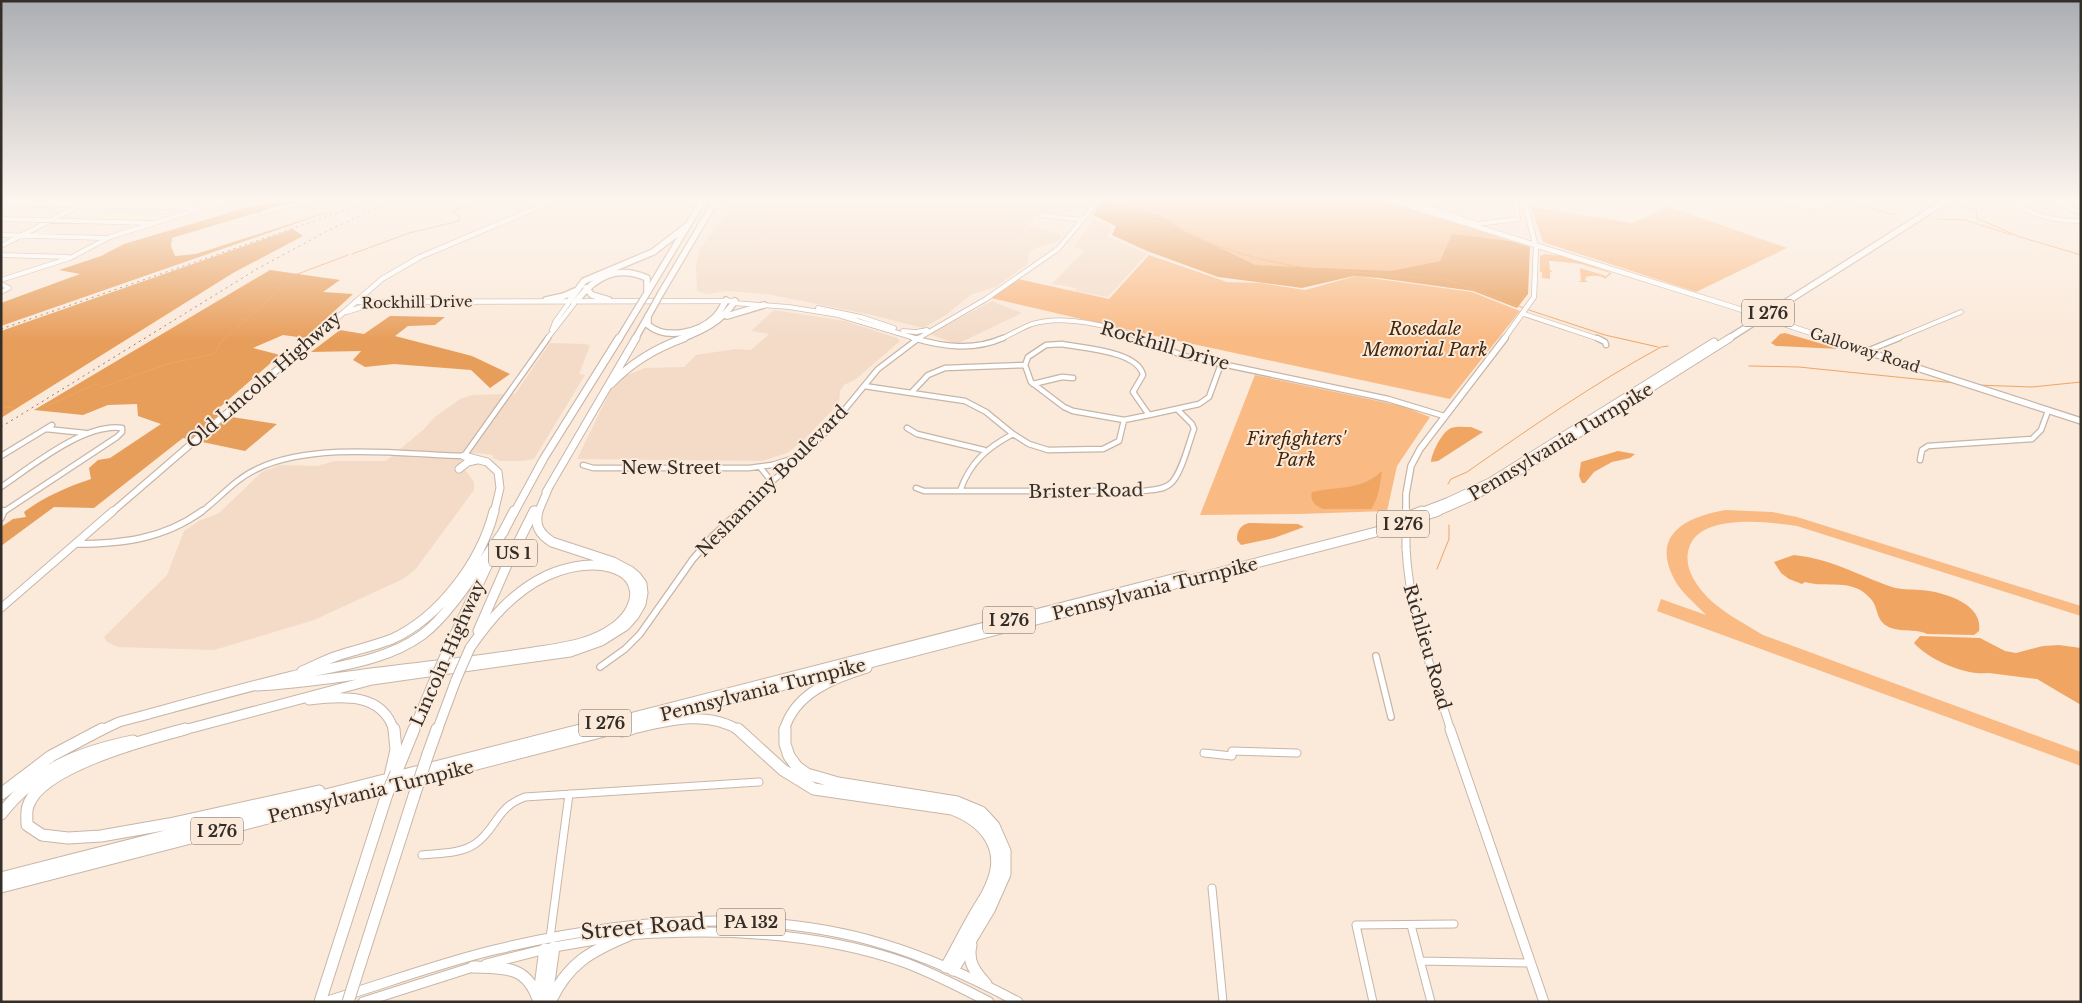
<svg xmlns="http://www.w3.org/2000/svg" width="2082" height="1003" viewBox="0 0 2082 1003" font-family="'Libre Baskerville',serif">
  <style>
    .built { fill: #f3dbc7 }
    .green { fill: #f9ba84 }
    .forest { fill: #e89e5b }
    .water { fill: #f0a563 }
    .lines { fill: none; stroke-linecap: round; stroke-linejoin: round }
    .stream { stroke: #f0a563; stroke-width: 1 }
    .minor-far3-casing { stroke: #c7b6a8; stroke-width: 5.5 }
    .minor-far2-casing { stroke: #c7b6a8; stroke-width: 7 }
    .minor-far1-casing { stroke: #c7b6a8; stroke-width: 8 }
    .minor-casing { stroke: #c7b6a8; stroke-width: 9 }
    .major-far3-casing { stroke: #c7b6a8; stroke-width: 6 }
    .major-far2-casing { stroke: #c7b6a8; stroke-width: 8 }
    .major-far1-casing { stroke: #c7b6a8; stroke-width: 9 }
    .major-casing { stroke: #c7b6a8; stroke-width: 11 }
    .highway-far3-casing { stroke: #c7b6a8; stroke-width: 8 }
    .highway-far2-casing { stroke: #c7b6a8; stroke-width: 9 }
    .highway-far1-casing { stroke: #c7b6a8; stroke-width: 11 }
    .highway-casing { stroke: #c7b6a8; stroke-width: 13 }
    .minor-far3 { stroke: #fff; stroke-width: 4 }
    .minor-far2 { stroke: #fff; stroke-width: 4.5 }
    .minor-far1 { stroke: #fff; stroke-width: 5.5 }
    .minor { stroke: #fff; stroke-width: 7 }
    .major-far3 { stroke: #fff; stroke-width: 4.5 }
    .major-far2 { stroke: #fff; stroke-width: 5.5 }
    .major-far1 { stroke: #fff; stroke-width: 7 }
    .major { stroke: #fff; stroke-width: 9 }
    .highway-far3 { stroke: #fff; stroke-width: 5.5 }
    .highway-far2 { stroke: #fff; stroke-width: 7 }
    .highway-far1 { stroke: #fff; stroke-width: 9 }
    .highway { stroke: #fff; stroke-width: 11 }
    .rail { stroke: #897e74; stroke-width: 1; stroke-dasharray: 2 4; stroke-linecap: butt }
    .major-bridge-far2-casing { stroke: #c7b6a8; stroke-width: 6; stroke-linecap: butt }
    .major-bridge-far1-casing { stroke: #c7b6a8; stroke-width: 8; stroke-linecap: butt }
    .major-bridge-casing { stroke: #c7b6a8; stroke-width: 9; stroke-linecap: butt }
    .highway-bridge-far2-casing { stroke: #c7b6a8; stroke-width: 8; stroke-linecap: butt }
    .highway-bridge-far1-casing { stroke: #c7b6a8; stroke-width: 11; stroke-linecap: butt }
    .highway-bridge-casing { stroke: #c7b6a8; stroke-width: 13; stroke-linecap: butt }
    .major-bridge-far2 { stroke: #fff; stroke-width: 4.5 }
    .major-bridge-far1 { stroke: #fff; stroke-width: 5.5 }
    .major-bridge { stroke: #fff; stroke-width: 7 }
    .highway-bridge-far2 { stroke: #fff; stroke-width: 5.5 }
    .highway-bridge-far1 { stroke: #fff; stroke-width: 9 }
    .highway-bridge { stroke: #fff; stroke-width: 11 }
    .labels { text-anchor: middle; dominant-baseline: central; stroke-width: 4; stroke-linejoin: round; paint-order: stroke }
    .far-street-label { font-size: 15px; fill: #342e28; stroke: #fbe9da }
    .shield { fill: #fbe9da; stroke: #70665d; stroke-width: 1 }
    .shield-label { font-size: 16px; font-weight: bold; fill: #342e28 }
    .park-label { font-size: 18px; font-style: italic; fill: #45270a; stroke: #fbe9da }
    .street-label { font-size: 18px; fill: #342e28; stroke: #fbe9da }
    .near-street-label { font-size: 21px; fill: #342e28; stroke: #fbe9da }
  </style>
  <rect width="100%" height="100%" fill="#fbe9da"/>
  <!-- built -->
  <path class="built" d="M740 200H807L818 202 821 200H1092L1084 208 1058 215 1039 213 1028 225 1060 234 1061 238 1057 242 1035 248 1029 253 1028 264 996 287 972 294 946 315 923 328 872 315 767 294 727 291 706 294 697 291 696 265 700 249 723 217 731 212Z
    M1094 220 1112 226 1107 236 1147 254 1108 297 1075 291 1077 288 1052 284 1085 250 1074 247Z
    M992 301 1022 313 957 344 929 334Z
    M774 310 845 321 897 338 900 341 856 379 844 385 840 391 839 403 802 442 787 453 762 461 577 459 614 383 620 378 645 368 684 367 696 355 736 349 751 350 769 334 751 331Z
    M550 343 586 344 590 346 579 374 585 375 534 459 522 461H500L493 458V455L475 453 464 468 474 482V490L415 570 403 579 314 620 214 650 118 647 107 642 104 637 167 575 184 531 199 521 219 513 262 472 280 465 317 466 335 461H386L423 430 435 417 460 399 472 395 515 394Z"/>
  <!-- green -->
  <path class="green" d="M1108 200H1387L1511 241 1452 235 1440 261 1390 271 1338 272 1256 265 1179 228 1161 215 1123 207Z
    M1531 207 1632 223 1669 207 1787 248 1696 292 1543 242Z
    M1544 254 1563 256 1612 273 1605 279C1602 275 1592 275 1586 277L1585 280 1588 282H1578L1581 281 1580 268 1606 276 1610 273 1581 264 1553 261H1549L1550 270 1553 272H1550V279L1542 278V272H1540V256Z
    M1149 255 1227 282 1261 283 1305 290 1356 276 1472 292 1520 311 1450 399 1137 332 991 298 1018 279 1109 299Z
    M1255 375 1402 406 1430 417 1397 466 1387 511 1298 514 1200 515Z
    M1725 510 1772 512 1797 517 2081 606V616L1797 526C1770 522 1700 512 1689 548 1684 564 1692 578 1701 590 1717 610 1742 622 1763 635L2081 752V766L1657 611 1661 599 1706 615C1697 605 1685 596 1677 584 1649 537 1682 518 1725 510Z"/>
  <!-- forest -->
  <path class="forest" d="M292 200H315L252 214 172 238 171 246 175 256 196 254 343 207 1 326V303L80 274 59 270 101 256 124 244 245 208Z
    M1103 200H1108L1123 207 1161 215 1179 228 1256 265 1390 271 1440 261 1452 234 1511 241 1530 247 1528 294 1517 308 1473 291 1379 278 1354 276 1302 288 1218 277 1147 251 1112 235 1116 226 1093 215Z
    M293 229 303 236 233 273 1 418V331Z
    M270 270 340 280 323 292 353 294 305 338 283 335 253 348 280 355 212 414 277 424 245 451 183 438 94 508 54 507 1 546V527L13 519 26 517 24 512C44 497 67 487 91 479L89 468 98 460 110 458 161 424 138 416 137 404 108 405 83 415 34 410Z
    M390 316 445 317 435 325 408 326 395 336 472 356 510 374 490 388 471 370 394 364 365 367 353 360 361 351 311 352 340 330 364 334Z"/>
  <!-- water -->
  <path class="water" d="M1785 333 1840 349 1776 346 1771 343 1780 334Z
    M1471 427 1483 432 1438 461 1431 462C1432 452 1442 432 1451 428 1457 426 1465 427 1471 427Z
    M1618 451 1635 454 1630 458 1612 462 1594 472 1585 483H1582L1579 476 1581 462Z
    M1382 471C1380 484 1379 498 1371 509H1325C1316 508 1309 500 1312 492 1338 486 1361 491 1382 471Z
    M1249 523 1298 524 1304 527 1274 538 1241 545 1237 540C1237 531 1240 525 1249 523Z
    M1794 555C1832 559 1857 575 1892 587 1901 590 1910 589 1919 590 1941 591 1984 603 1979 631L1974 635 1927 634C1917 628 1897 633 1887 626 1875 619 1879 607 1870 598 1851 577 1828 589 1805 582L1802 584 1789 579 1781 573 1774 562Z
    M1920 636 1980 638 2005 651 2016 653 2043 646 2059 645 2081 648V705L2037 679 1989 673C1966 676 1929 660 1914 643Z"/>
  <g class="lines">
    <!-- stream -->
    <path class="stream" d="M1846 201C1859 204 1885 214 1896 214
      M1102 205C1137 210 1167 226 1199 239 1240 255 1281 266 1325 270
      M1960 205 1977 211 1976 218 2020 237 2081 255
      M1938 219 1965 220 2012 235
      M352 254 409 233 459 221 460 217 452 212 466 206 469 200
      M1333 270 1448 280 1524 308
      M1529 310 1605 335 1658 347
      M1662 347 1668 346
      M1749 366 1799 367 1955 383
      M1976 385 2032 387 2081 382
      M1 406 13 408
      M47 406 96 384 103 387 167 364 214 354 221 342 270 298 287 278 348 255
      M1448 484 1451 479 1467 472C1530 428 1593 384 1661 347
      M1437 569 1449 539V525"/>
    <!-- minor-far3 casing -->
    <g class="minor-far3-casing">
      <path id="minor-far3" d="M1403 200 1478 224 1518 219 1515 200
        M1782 200 1812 207 1831 200
        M2046 200 2021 202 2018 205C2035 217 2060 221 2081 221
        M2050 200 2081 213
        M1 203 199 208
        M256 203 268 200
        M262 213 299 203 321 200
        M1041 215 1082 220
        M1 219 151 223
        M1 235 105 238
        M1 246 90 200
        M1 255 68 257
        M1 280 70 258 110 237 228 200
        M1 284 9 288 1 292
        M733 303 789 307 838 315 918 339
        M818 308 861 317 894 328
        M1524 314 1599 339
        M552 330 555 322 568 304
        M903 331 916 332 927 330
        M547 339 574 304
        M917 339 986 299 1058 249 1099 200
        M1001 339C1011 334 1022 328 1032 324 1066 314 1111 326 1143 339
        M1896 339 1961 312"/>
    </g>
    <!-- minor-far2 casing -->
    <g class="minor-far2-casing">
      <path id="minor-far2" d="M913 338C944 347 973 351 1003 338
        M1140 338 1184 356 1388 399 1444 416
        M1597 338 1605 342 1606 345
        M1062 344C1082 348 1138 351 1143 375L1133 392 1149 415 1124 420 1073 411 1064 407 1031 382 1025 365 1028 357 1046 345Z
        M1867 351 1899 338
        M1033 384 1062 377 1073 378
        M864 386 965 401 986 412 1013 434 1029 444 1048 450 1103 449 1119 441 1124 420
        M912 392 928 375 945 368 1025 365
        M1149 415 1199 404 1209 397 1221 364
        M907 428 917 434 984 450
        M46 429 85 433
        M1 456 52 425
        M1920 460 1922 450 1928 446 2032 439 2041 430 2048 411
        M583 465 593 468H749L772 465 798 457
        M760 467 772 482
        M1 487C32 466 84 423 122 428V432L117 437 2 513
        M916 488 924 491H1143C1152 490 1163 490 1170 484 1181 476 1189 442 1194 429L1192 424 1178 410
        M960 491C970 462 987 448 1013 434
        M200 513C220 498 235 479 257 469 313 442 402 454 464 456L548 338
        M738 513 827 431 878 369 919 338"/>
    </g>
    <!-- minor-far1 casing -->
    <g class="minor-far1-casing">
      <path id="minor-far1" d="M1 513 3 511
        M1 518 4 511
        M75 544C121 544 164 539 202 511
        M1376 656 1391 717
        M600 667 625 649 640 634 693 559 714 535 740 511"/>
    </g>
    <!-- minor casing -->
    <g class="minor-casing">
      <path id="minor" d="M1204 753 1232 756V751L1297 753
        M422 855C439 853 460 854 475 844 497 829 496 807 525 797L759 782
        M1212 888 1223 1002
        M1411 925 1431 1002
        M550 938 569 794
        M1420 961 1531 963
        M1373 1002 1356 925 1454 924"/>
    </g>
    <!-- major-far3 casing -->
    <g class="major-far3-casing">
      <path id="major-far3" d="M1391 200 1730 306
        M355 302 735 301
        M346 312 372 304
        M1793 327 1829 339
        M313 339 382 279 420 257 555 200
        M1504 339 1534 297 1536 247 1524 200"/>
    </g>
    <!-- major-far2 casing -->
    <g class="major-far2-casing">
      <path id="major-far2" d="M1825 338 2081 421
        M1406 494 1411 466 1420 449 1505 338
        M111 513 314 338"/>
    </g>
    <!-- major-far1 casing -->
    <g class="major-far1-casing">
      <path id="major-far1" d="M1406 548C1409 612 1432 670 1451 731
        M1 608 113 511"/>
    </g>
    <!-- major casing -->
    <g class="major-casing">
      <path id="major" d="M1450 729 1544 1002
        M628 935C721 928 818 932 906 963 935 974 962 988 989 1002
        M486 964 554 947 618 936
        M324 1002C381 985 436 964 494 950 619 920 757 906 883 944 930 958 975 979 1018 1002
        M363 1002 476 966"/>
    </g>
    <!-- highway-far3 casing -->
    <g class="highway-far3-casing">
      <path id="highway-far3" d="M586 288 592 295 609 300
        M647 293 703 200
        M661 293 716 200
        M546 300 564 296 575 291
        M570 300 584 281 653 252 687 226
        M577 300C596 276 617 265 647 278V291
        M648 316V325C666 340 699 333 715 317 720 312 723 306 726 300
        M727 316 764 305
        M619 339 636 311
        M635 339 651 311
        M681 339C704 330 721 322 735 301
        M1728 339 1947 200"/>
    </g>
    <!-- highway-far2 casing -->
    <g class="highway-far2-casing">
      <path id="highway-far2" d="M611 384C632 362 656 348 684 338
        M464 456 487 462 498 472 500 488 494 513
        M459 469 468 462 477 460
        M546 492 636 338
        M514 513 544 458 619 338
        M534 513 535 510
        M538 513 549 487
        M1418 513 1447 502 1490 482 1714 342
        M1435 513 1476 495 1508 478 1730 338"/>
    </g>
    <!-- highway-far1 casing -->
    <g class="highway-far1-casing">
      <path id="highway-far1" d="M1401 519 1422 511
        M502 534 514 511
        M478 631 506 567 534 511
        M448 649 494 551
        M302 671C314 666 325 660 337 656 355 650 374 646 392 639 440 617 481 562 494 511
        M257 686C301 684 344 676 388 671 435 665 481 660 527 653 558 648 590 646 616 626 643 605 642 573 605 566 585 563 563 568 546 576 513 592 490 619 470 648
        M309 700C341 696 383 692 394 731
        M100 731 119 722C175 707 232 691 288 677 333 666 383 663 422 635 451 614 482 561 504 531
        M180 731 372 680 570 652 601 641 625 626 634 616 641 604 643 593 642 584 637 577 630 571 613 562 552 542C540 534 534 526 538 511
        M413 731 433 683
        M437 731 456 680
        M579 731 1184 576
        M607 731 1376 532 1438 511
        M624 731C661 723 705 708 740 731
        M784 731C794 693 834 678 867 668"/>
    </g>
    <!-- highway casing -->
    <g class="highway-casing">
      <path id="highway" d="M185 729C148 739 40 767 28 806 26 811 27 819 27 825L42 835 68 838 101 836 169 824 319 791
        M738 729 783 770 814 789 952 809C984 821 1007 847 992 883 988 895 980 905 974 916 964 933 956 950 946 967
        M785 729V744L789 756 797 767 807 774 838 783 957 802 981 812 994 826 1005 851V874L989 910 953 970
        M622 731 631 729
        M428 754 437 729
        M396 773 414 729
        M390 776 396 750 394 729
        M1 794 51 756 102 729
        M1 814C36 769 79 752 133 741
        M1 878 584 729
        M1 887 612 729
        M971 945C967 962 975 972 986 984
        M361 961 414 796
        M473 967C504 968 526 965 538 999
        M539 994 545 949
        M320 1002 387 794
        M549 1002 548 989 554 947
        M550 1002C568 963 591 951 629 935"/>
    </g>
    <!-- minor-far3 -->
    <use href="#minor-far3" class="minor-far3"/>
    <!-- minor-far2 -->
    <use href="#minor-far2" class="minor-far2"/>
    <!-- minor-far1 -->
    <use href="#minor-far1" class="minor-far1"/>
    <!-- minor -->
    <use href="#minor" class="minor"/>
    <!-- major-far3 -->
    <use href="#major-far3" class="major-far3"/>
    <!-- major-far2 -->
    <use href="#major-far2" class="major-far2"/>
    <!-- major-far1 -->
    <use href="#major-far1" class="major-far1"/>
    <!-- major -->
    <use href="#major" class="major"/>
    <!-- highway-far3 -->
    <use href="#highway-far3" class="highway-far3"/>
    <!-- highway-far2 -->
    <use href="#highway-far2" class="highway-far2"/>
    <!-- highway-far1 -->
    <use href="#highway-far1" class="highway-far1"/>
    <!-- highway -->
    <use href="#highway" class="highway"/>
    <!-- rail -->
    <path class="rail" d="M1 329 375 200
      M1 427 257 269 329 230 394 200"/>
    <!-- major-bridge-far2 casing -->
    <g class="major-bridge-far2-casing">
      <path id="major-bridge-far2" d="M1730 306 1793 327"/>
    </g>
    <!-- major-bridge-far1 casing -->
    <g class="major-bridge-far1-casing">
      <path id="major-bridge-far1" d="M1406 494V513"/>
    </g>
    <!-- major-bridge casing -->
    <g class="major-bridge-casing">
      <path id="major-bridge" d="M1406 511V548"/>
    </g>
    <!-- highway-bridge-far2 casing -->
    <g class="highway-bridge-far2-casing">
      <path id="highway-bridge-far2" d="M636 311 647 293
        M651 311 661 293"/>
    </g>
    <!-- highway-bridge-far1 casing -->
    <g class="highway-bridge-far1-casing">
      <path id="highway-bridge-far1" d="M456 680 470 648
        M433 683 448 649"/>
    </g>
    <!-- highway-bridge casing -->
    <g class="highway-bridge-casing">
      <path id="highway-bridge" d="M387 794 396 773
        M414 796 428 754
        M348 1002 361 961"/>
    </g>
    <!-- major-bridge-far2 -->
    <use href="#major-bridge-far2" class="major-bridge-far2"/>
    <!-- major-bridge-far1 -->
    <use href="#major-bridge-far1" class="major-bridge-far1"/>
    <!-- major-bridge -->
    <use href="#major-bridge" class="major-bridge"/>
    <!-- highway-bridge-far2 -->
    <use href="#highway-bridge-far2" class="highway-bridge-far2"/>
    <!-- highway-bridge-far1 -->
    <use href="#highway-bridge-far1" class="highway-bridge-far1"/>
    <!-- highway-bridge -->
    <use href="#highway-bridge" class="highway-bridge"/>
  </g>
  <!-- sky -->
  <linearGradient id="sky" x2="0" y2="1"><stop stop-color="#abaeb3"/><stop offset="0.59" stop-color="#fdf5ee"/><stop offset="1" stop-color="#fdf5ee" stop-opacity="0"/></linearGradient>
  <rect width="2082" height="340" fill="url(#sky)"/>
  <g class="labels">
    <!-- far-street labels -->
    <g class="far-street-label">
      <text transform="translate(417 302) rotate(-1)">Rockhill Drive</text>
      <text transform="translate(1865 350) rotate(18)">Galloway Road</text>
    </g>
    <!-- shield labels -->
    <g class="shield">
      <rect x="1742" y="299.5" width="52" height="27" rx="4"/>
      <rect x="1377" y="510.5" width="52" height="27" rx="4"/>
      <rect x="489" y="539.5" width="48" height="27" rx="4"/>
      <rect x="983" y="606.5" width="52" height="27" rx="4"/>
      <rect x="579" y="709.5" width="52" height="27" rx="4"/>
      <rect x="191" y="817.5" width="52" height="27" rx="4"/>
      <rect x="717" y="908.5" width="68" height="27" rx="4"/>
    </g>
    <g class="shield-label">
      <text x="1768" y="313">I 276</text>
      <text x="1403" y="524">I 276</text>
      <text x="513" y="553">US 1</text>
      <text x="1009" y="620">I 276</text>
      <text x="605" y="723">I 276</text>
      <text x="217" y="831">I 276</text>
      <text x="751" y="922">PA 132</text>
    </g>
    <!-- park labels -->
    <g class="park-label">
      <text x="1425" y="329">Rosedale<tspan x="1425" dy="21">Memorial Park</tspan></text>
      <text x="1296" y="439">Firefighters'<tspan x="1296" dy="21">Park</tspan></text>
    </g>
    <!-- street labels -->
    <g class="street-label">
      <text transform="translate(1165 346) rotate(16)">Rockhill Drive</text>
      <text transform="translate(264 380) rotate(-41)">Old Lincoln Highway</text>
      <text transform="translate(1561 442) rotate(-31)">Pennsylvania Turnpike</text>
      <text x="671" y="468">New Street</text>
      <text transform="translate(772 481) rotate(-45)">Neshaminy Boulevard</text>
      <text transform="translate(1086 491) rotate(-1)">Brister Road</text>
      <text transform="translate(1155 589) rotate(-14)">Pennsylvania Turnpike</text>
      <text transform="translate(1427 647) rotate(74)">Richlieu Road</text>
      <text transform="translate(448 653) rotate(-66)">Lincoln Highway</text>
      <text transform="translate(763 690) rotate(-14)">Pennsylvania Turnpike</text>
      <text transform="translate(371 792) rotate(-14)">Pennsylvania Turnpike</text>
    </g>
    <!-- near-street labels -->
    <g class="near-street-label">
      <text transform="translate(643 927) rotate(-5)">Street Road</text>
    </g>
  </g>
  <!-- border -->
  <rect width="2082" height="1003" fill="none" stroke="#342e28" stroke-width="5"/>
</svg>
